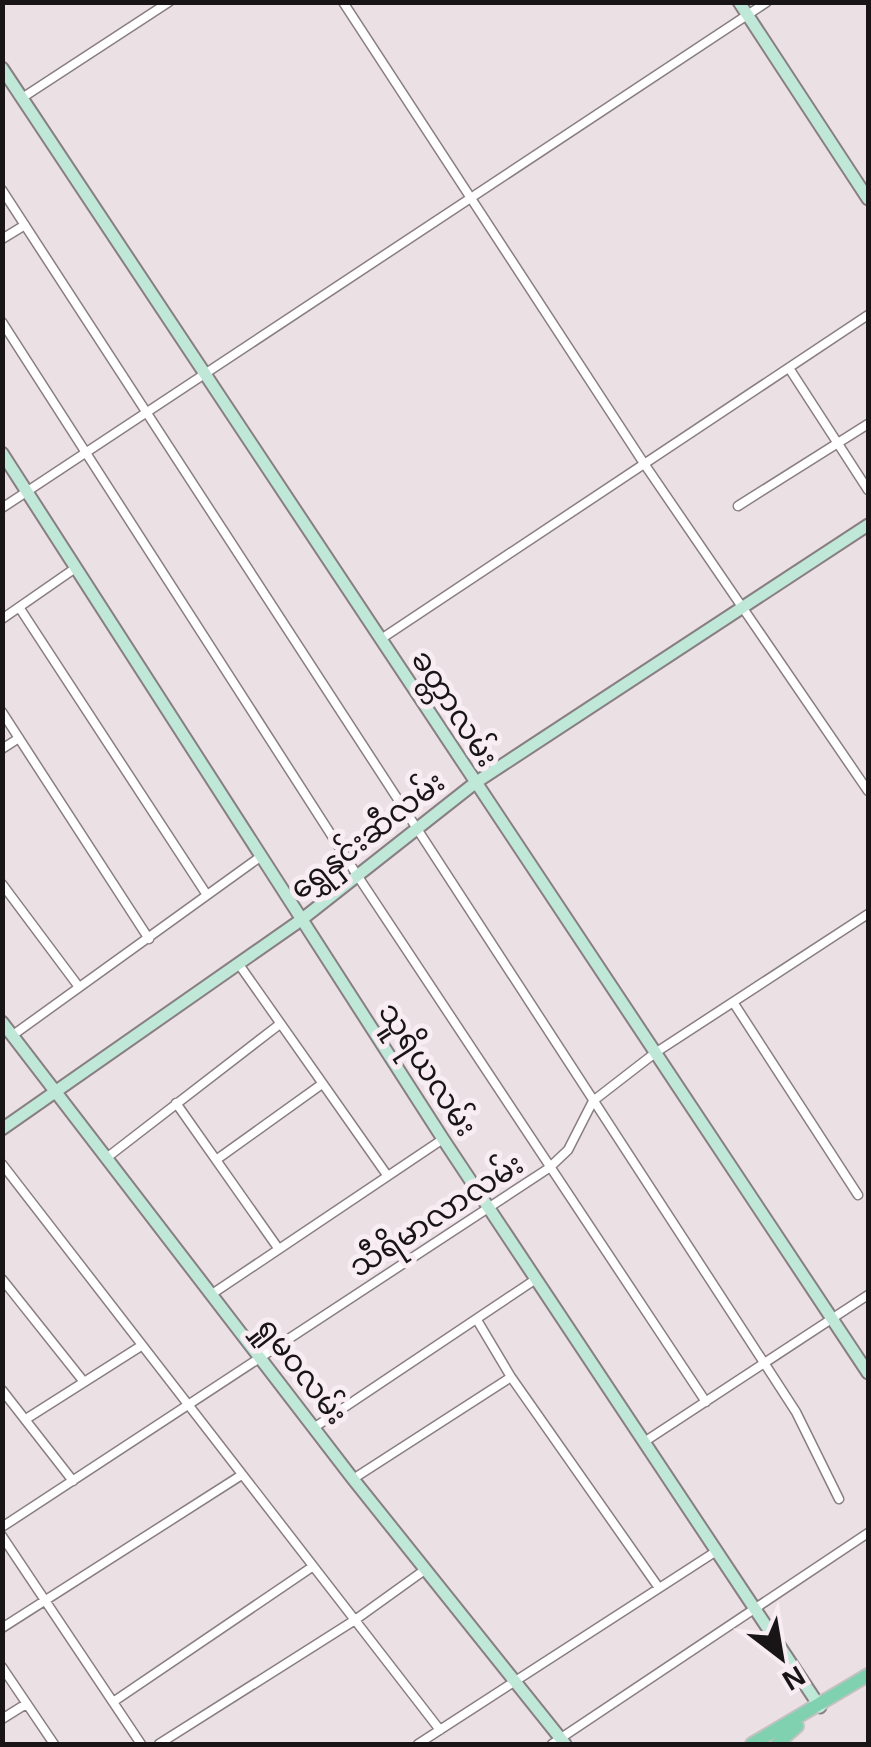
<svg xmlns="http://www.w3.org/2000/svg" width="871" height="1747" viewBox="0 0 871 1747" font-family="Arial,'Noto Sans Myanmar',sans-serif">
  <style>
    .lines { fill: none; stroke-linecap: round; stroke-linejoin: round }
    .street-casing { stroke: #897e83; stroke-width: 11 }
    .secondary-casing { stroke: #897e83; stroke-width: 15 }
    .primary-casing { stroke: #c3c2c3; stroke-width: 16 }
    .street { stroke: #fff; stroke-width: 8 }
    .secondary { stroke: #bfe8d8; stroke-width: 11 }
    .primary { stroke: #80d1b0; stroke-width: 12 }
    .labels { text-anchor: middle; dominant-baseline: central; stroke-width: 10; stroke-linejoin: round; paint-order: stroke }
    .street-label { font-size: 30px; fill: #191517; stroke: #f8edf2 }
  </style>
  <rect width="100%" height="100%" fill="#ebe0e4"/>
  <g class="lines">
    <!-- street casing -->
    <g class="street-casing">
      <path id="street" d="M343 2 645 465 868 791
        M22 98 169 2
        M2 190 796 1412 839 1499
        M2 239 25 225
        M2 322 357 875 706 1402
        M789 368 868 490
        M738 506 868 424
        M2 508 767 2
        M19 607 207 895
        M2 619 74 569
        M381 639 868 315
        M2 712 149 939
        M2 749 19 738
        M2 884 79 987
        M238 963 387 1175
        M733 1002 858 1195
        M13 1035 260 857
        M176 1103 278 1248
        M109 1156 280 1024
        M216 1160 322 1084
        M2 1164 440 1730
        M2 1279 84 1382
        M212 1294 443 1139
        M511 1377 659 1588
        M2 1390 73 1481
        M26 1419 141 1346
        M315 1427 536 1279
        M644 1442 868 1295
        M353 1479 511 1377 477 1320
        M2 1527 549 1168 568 1150 593 1101 655 1053 868 914
        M2 1536 141 1744
        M2 1628 240 1476
        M2 1667 54 1744
        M113 1702 312 1567
        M2 1719 26 1704
        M159 1744 355 1620 426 1569
        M418 1744 715 1552
        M552 1744 868 1533"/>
    </g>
    <!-- secondary casing -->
    <g class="secondary-casing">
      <path id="secondary" d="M739 2 868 199
        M2 68 868 1373
        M2 453 443 1139 820 1707
        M2 1022 353 1479 565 1744
        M2 1129 301 920 475 783 868 525"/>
    </g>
    <!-- primary casing -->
    <g class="primary-casing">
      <path id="primary" d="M752 1744 868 1675
        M777 1744 797 1726"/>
    </g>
    <!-- street -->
    <use href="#street" class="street"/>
    <!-- secondary -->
    <use href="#secondary" class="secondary"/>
    <!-- primary -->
    <use href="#primary" class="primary"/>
  </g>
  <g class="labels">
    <!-- street labels -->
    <g class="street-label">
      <text transform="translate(455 708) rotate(57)">ခတ္တာလမ်း</text>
      <text transform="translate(367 835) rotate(-38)">ရွှေနှင်းဆီလမ်း</text>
      <text transform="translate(428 1069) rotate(57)">သူရိယလမ်း</text>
      <text transform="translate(436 1215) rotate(-33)">သီရိမာလာလမ်း</text>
      <text transform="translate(302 1370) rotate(52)">ရှုမဝလမ်း</text>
    </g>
  </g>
  <!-- border -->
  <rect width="871" height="1747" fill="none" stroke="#191517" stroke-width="10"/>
  <!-- north arrow -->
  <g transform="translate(781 1657) rotate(149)" stroke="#f8edf2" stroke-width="8" paint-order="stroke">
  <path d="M0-8L18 38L0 25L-18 38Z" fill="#191517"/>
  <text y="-15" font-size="28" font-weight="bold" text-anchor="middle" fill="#191517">N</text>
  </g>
</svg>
